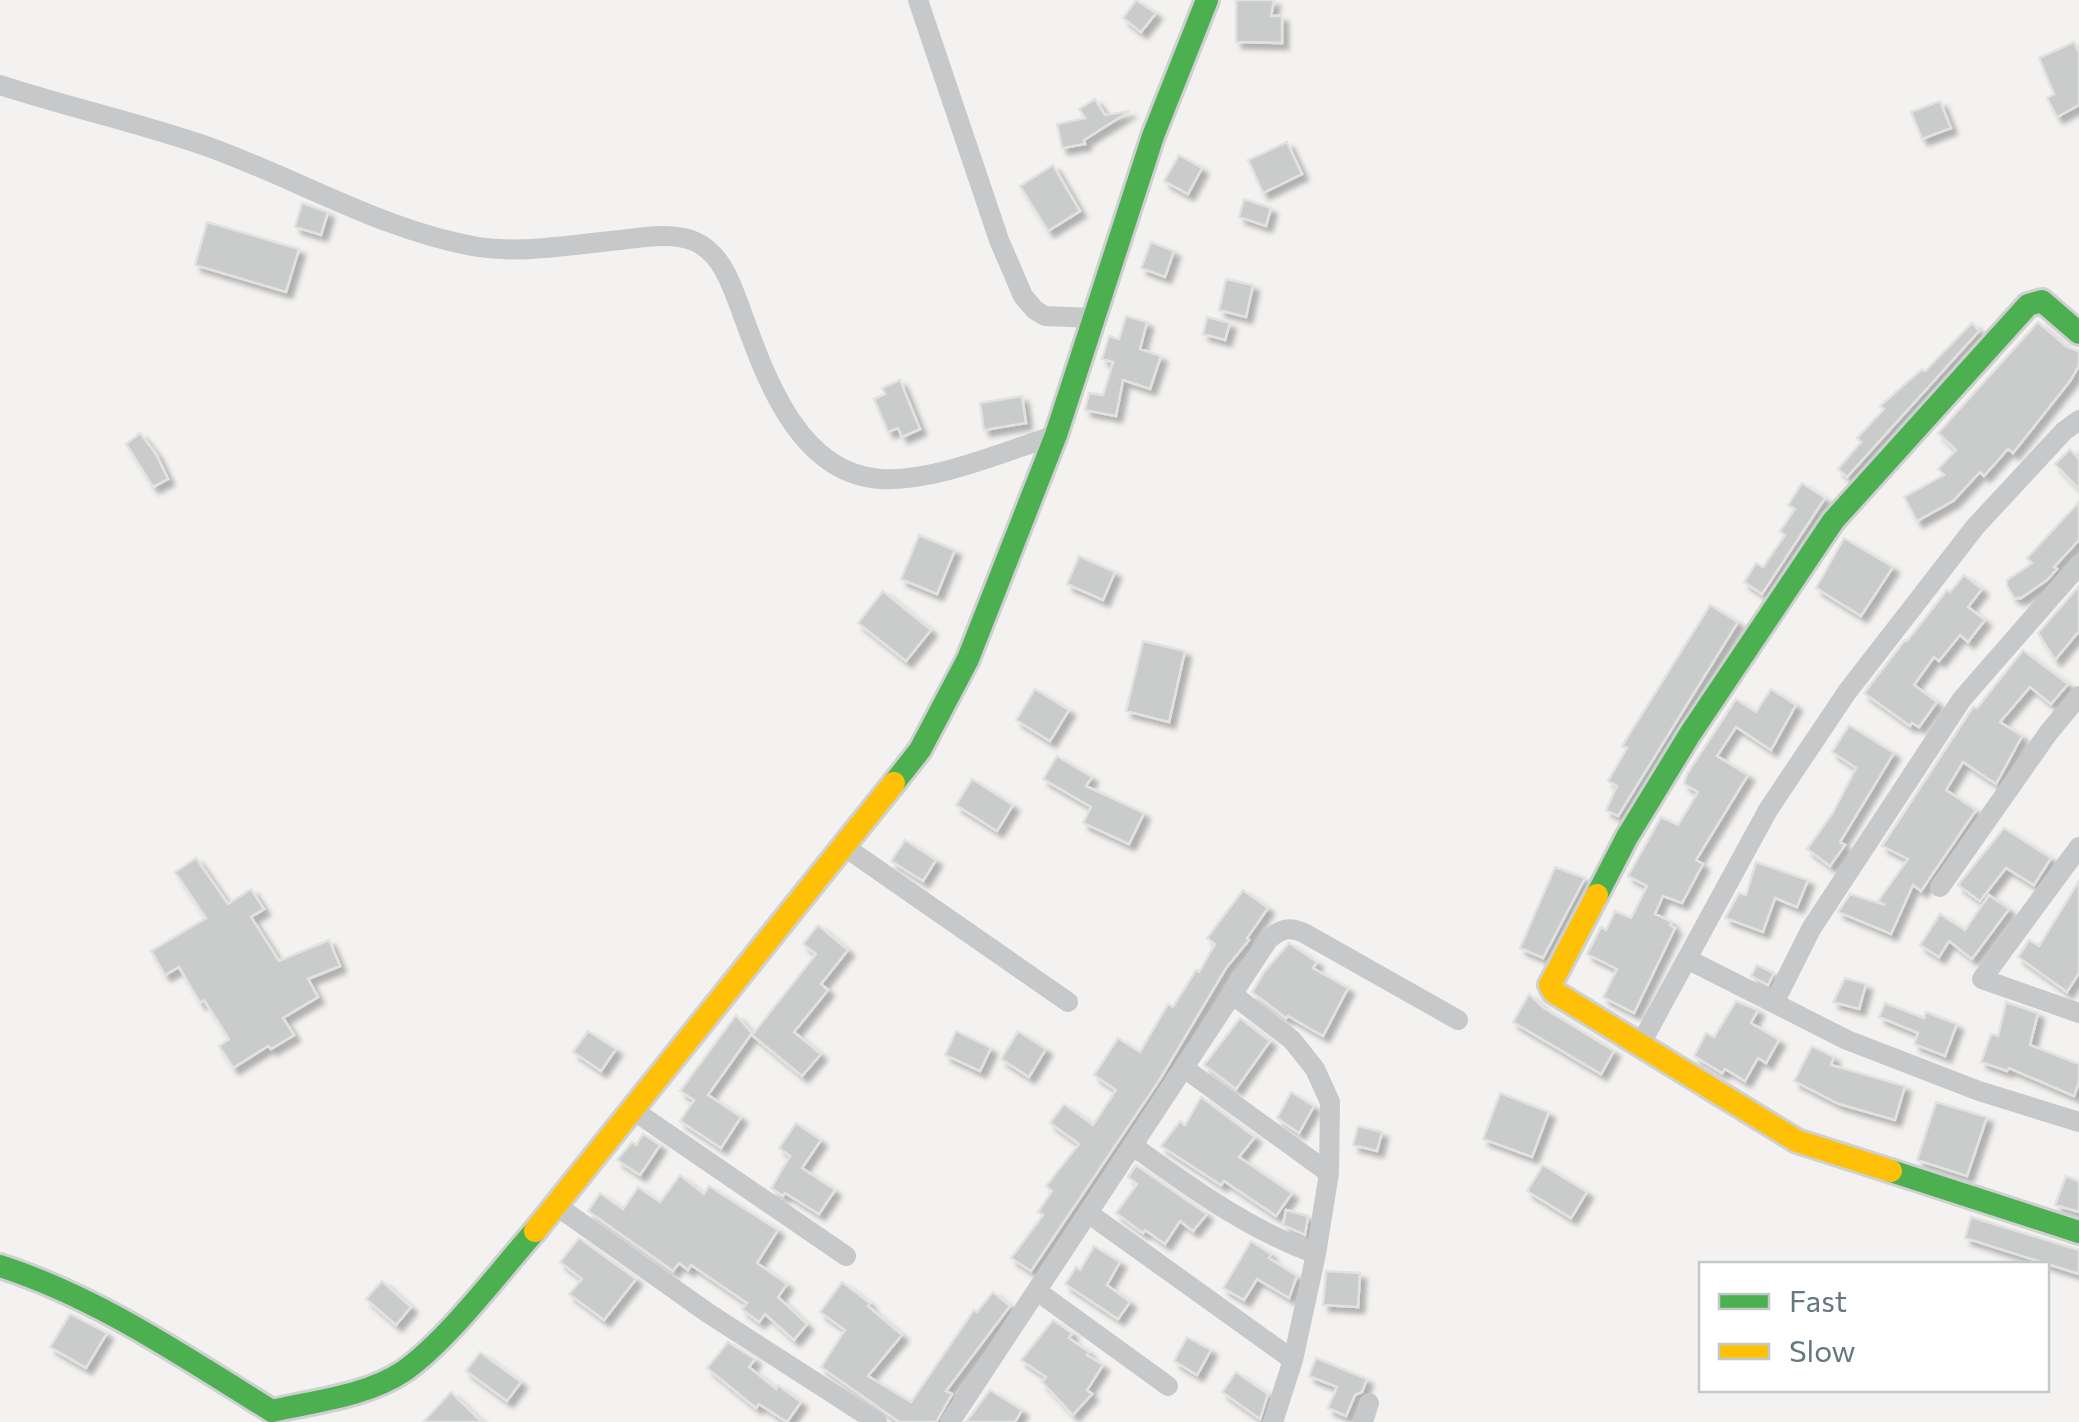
<svg xmlns="http://www.w3.org/2000/svg" width="2079" height="1422" viewBox="0 0 2079 1422" font-family="Commissioner,sans-serif">
  <style>
    .building { fill: #cacccc; stroke: #e2e2e1; stroke-width: 2.5; filter: url(#shadow) }
    .lines { fill: none; stroke-linecap: round; stroke-linejoin: round }
    .fast-casing { stroke: #cfd0d1; stroke-width: 28 }
    .slow-casing { stroke: #cfd0d1; stroke-width: 28 }
    .street { stroke: #c7c8c9; stroke-width: 20 }
    .fast { stroke: #4caf50; stroke-width: 22 }
    .slow { stroke: #ffc107; stroke-width: 22 }
  </style>
  <defs>
    <filter id="shadow"><feDropShadow dx="6" dy="6" stdDeviation="2.5" flood-color="#0004"/></filter>
  </defs>
  <rect width="100%" height="100%" fill="#f3f2f1"/>
  <!-- building -->
  <path class="building" d="M1136 0 1156 13 1141 32 1123 18Z
    M1236 0H1274L1271 16H1282V43L1236 42Z
    M2074 42 2079 53V105L2057 117 2047 98 2054 94 2039 58Z
    M1095 99 1105 115 1130 111 1084 140 1085 144 1062 148 1057 124 1085 118 1079 109Z
    M1940 101 1951 128 1922 139 1911 112Z
    M1287 142 1302 174 1263 193 1248 160Z
    M1179 155 1202 168 1188 194 1164 181Z
    M1053 165 1080 211 1048 231 1020 186Z
    M1244 199 1271 208 1266 226 1239 217Z
    M302 203 328 212 321 235 295 227Z
    M207 222 299 249 286 292 195 265Z
    M1151 242 1174 251 1165 277 1141 268Z
    M1226 279 1253 285 1246 317 1219 310Z
    M1126 316 1147 322 1140 349 1161 356 1150 389 1123 380 1116 416 1085 410 1089 393 1103 395 1113 362 1102 359 1109 336 1119 339Z
    M1207 317 1230 323 1225 340 1203 334Z
    M2038 322 2067 347 2079 351V366L2070 381 2013 453 2008 449 1984 476 1980 472 1953 501 1917 521 1904 497 1944 475 1938 469 1956 450 1938 433Z
    M1972 323 1979 331 1847 477 1838 469 1861 442 1857 438 1884 409 1880 406 1922 369 1925 371Z
    M900 380 920 429 902 437 898 428 888 432 874 399 885 394 882 388Z
    M1022 396 1026 423 984 430 980 403Z
    M140 433 156 454 168 479 153 487 126 444Z
    M2070 449 2079 459V489L2055 464Z
    M1802 483 1825 498 1762 594 1744 582 1756 563 1763 567 1785 535 1780 531 1795 509 1788 505Z
    M2079 502V540L2054 567 2057 569 2047 580 2021 598H2014L2007 586V580L2032 563 2027 558Z
    M919 535 955 550 937 594 901 579Z
    M1844 538 1893 567 1861 616 1816 588Z
    M1079 556 1115 572 1103 600 1067 584Z
    M1964 575 1982 589 1968 607 1985 620 1968 642 1960 635 1939 661 1934 657 1914 685 1937 702 1919 727 1912 723 1910 726 1864 693 1905 640 1907 641 1947 590 1950 592Z
    M2079 586V631L2055 660 2038 633Z
    M883 591 931 630 906 661 858 623Z
    M1710 605 1738 622 1618 816 1606 810 1617 786 1608 781 1627 748 1622 746Z
    M1143 641 1185 651 1169 722 1126 711Z
    M2023 650 2068 684 2051 704 2030 687 2000 722 2022 736 1996 784 1963 762 1946 790 1976 810 1921 891 1913 885 1891 934 1838 912 1850 894 1885 905 1878 901 1908 859 1882 846 1973 707 1977 708Z
    M1035 689 1069 710 1050 741 1016 720Z
    M1771 689 1796 705 1771 750 1736 727 1717 756 1748 775 1696 860 1703 864 1682 903 1663 896 1655 914 1672 922 1670 925 1675 928 1634 1013 1603 997 1617 969 1587 954 1601 927 1606 930 1615 911 1631 918 1647 886 1628 876 1661 817 1678 825 1698 792 1684 784 1687 774 1736 699 1756 712Z
    M1849 725 1894 753 1840 842 1845 845 1830 866 1807 849 1832 814 1856 768 1832 752Z
    M1057 756 1092 777 1086 786 1144 813 1129 844 1083 823 1091 807 1043 779Z
    M972 779 1013 805 997 831 956 805Z
    M2004 828 2051 858 2034 885 2006 868 1980 901 1958 885Z
    M905 840 936 860 923 881 891 861Z
    M196 858 228 904 251 889 264 909 251 917 279 961 329 940 340 966 308 979 318 997 283 1018 294 1035 271 1049 268 1046 233 1068 219 1046 229 1039 204 1000 200 1003 179 967 165 975 151 951 206 918 175 872Z
    M1756 862 1808 880 1797 907 1775 898 1763 932 1725 918 1739 893 1746 895Z
    M1555 867 1585 878 1543 958 1520 948Z
    M2079 881V973L2067 992 2018 957 2029 940 2039 946Z
    M1243 890 1268 908 1247 938 1249 940 1226 968 1160 1079 1031 1271 1011 1258 1043 1215 1038 1212 1052 1191 1046 1186 1079 1144 1050 1123 1064 1104 1093 1125 1116 1090 1094 1075 1118 1038 1140 1052 1168 1004 1173 1007 1196 970 1199 972 1215 944 1207 938Z
    M1989 895 2009 909 1972 959 1949 941 1939 957 1920 945 1940 914 1965 930Z
    M818 925 848 950 821 984 828 990 794 1032 821 1054 802 1076 752 1035 816 954 803 944Z
    M1289 943 1317 962 1313 968 1348 988 1323 1036 1288 1016 1286 1018 1252 992 1264 972Z
    M1757 965 1774 973 1768 985 1751 976Z
    M1845 978 1866 984 1859 1009 1833 1002Z
    M1529 994 1544 1008 1614 1051 1601 1074 1513 1022Z
    M1736 1001 1758 1010 1751 1023 1779 1040 1766 1063 1758 1058 1745 1081 1725 1069 1722 1073 1694 1056 1706 1033 1714 1037Z
    M2006 1002 2038 1013 2030 1045 2079 1064V1082L2074 1096 2009 1068 2007 1071 1981 1062 1991 1034 1998 1036Z
    M1885 1003 1924 1018 1926 1012 1957 1024 1945 1056 1914 1044 1918 1033 1879 1017Z
    M736 1015 752 1033 708 1095 741 1117 721 1148 680 1121 694 1100 680 1091Z
    M1240 1018 1270 1041 1236 1089 1204 1065Z
    M588 1031 616 1049 601 1071 573 1052Z
    M956 1031 991 1048 980 1071 945 1055Z
    M1018 1031 1046 1049 1029 1077 1001 1059Z
    M1812 1046 1834 1057 1831 1065 1905 1086 1895 1120 1839 1104 1794 1081Z
    M1291 1092 1314 1106 1299 1133 1277 1118Z
    M1500 1093 1549 1112 1532 1157 1483 1139Z
    M1201 1097 1255 1137 1239 1157 1292 1193 1276 1216 1224 1181 1221 1185 1161 1146 1180 1121 1185 1125Z
    M1936 1102 1987 1117 1967 1176 1917 1160Z
    M796 1123 821 1140 802 1168 835 1190 819 1214 785 1193 783 1196 771 1188 790 1156 779 1148Z
    M1358 1126 1382 1132 1377 1151 1353 1145Z
    M643 1134 660 1145 640 1175 617 1160 632 1142 636 1145Z
    M1136 1165 1207 1214 1193 1231 1180 1221 1165 1244 1145 1230 1143 1233 1116 1213 1137 1184 1128 1177Z
    M1543 1165 1587 1192 1571 1218 1527 1191Z
    M680 1175 704 1194 709 1186 778 1230 757 1263 787 1284 778 1297 807 1324 794 1340 765 1314 759 1322 742 1309 747 1303 691 1265 688 1270 679 1263 673 1271 588 1211 600 1193 623 1209 638 1187 660 1202Z
    M2066 1176 2079 1181V1212L2055 1205Z
    M1286 1210 1308 1216 1305 1235 1283 1225Z
    M1971 1217 2079 1250V1274L1965 1238Z
    M579 1238 636 1279 604 1320 569 1294 582 1279 560 1262Z
    M1251 1241 1271 1254 1269 1258 1297 1276 1289 1298 1257 1279 1244 1300 1223 1288Z
    M1094 1246 1120 1262 1107 1285 1130 1302 1118 1319 1065 1284 1076 1267 1080 1270Z
    M1326 1271 1360 1273 1358 1307 1323 1305Z
    M382 1281 411 1307 396 1325 366 1299Z
    M842 1282 870 1303 868 1306 902 1335 868 1376 911 1402 974 1310 977 1312 993 1292 1010 1306 946 1391 952 1394 936 1422H899L821 1367 845 1330 820 1312Z
    M70 1314 107 1333 86 1368 50 1347Z
    M1053 1320 1072 1333 1069 1338 1089 1352 1087 1355 1103 1365 1087 1390 1092 1394 1073 1415 1042 1382 1046 1377 1021 1360Z
    M1187 1337 1211 1350 1197 1375 1174 1361Z
    M728 1342 755 1359 749 1367 776 1389 778 1385 801 1402 787 1422 759 1404 756 1408 707 1368Z
    M480 1352 521 1382 507 1401 466 1371Z
    M1316 1358 1367 1379 1362 1392 1355 1395 1346 1416 1328 1408 1337 1387 1309 1376Z
    M1236 1372 1268 1394 1260 1419 1222 1392Z
    M990 1390 1022 1410 1015 1422H966Z
    M451 1392 482 1422H423Z"/>
  <g class="lines">
    <!-- fast casing -->
    <g class="fast-casing">
      <path id="fast" d="M894 783 920 750 968 659 1056 435 1153 136 1207 0
        M1597 895 1627 837 1690 734 1833 521 2028 305 2042 301 2079 333
        M1891 1171 2079 1232
        M0 1266C99 1298 184 1357 272 1411 315 1401 367 1396 404 1371 448 1340 498 1273 535 1231"/>
    </g>
    <!-- slow casing -->
    <g class="slow-casing">
      <path id="slow" d="M1597 895 1550 985 1554 992 1797 1141 1891 1171
        M535 1231 894 783"/>
    </g>
    <!-- street -->
    <path class="street" d="M918 0 999 240 1023 296 1035 310 1045 316 1092 318
      M0 85C67 107 136 122 203 145 295 177 382 231 478 247 525 254 575 244 621 240 645 237 674 232 696 242 722 254 732 286 741 310 765 376 798 474 881 479 935 482 1005 451 1056 435
      M845 847 1068 1002
      M2079 847 1982 979 2079 1013
      M1940 887 2049 732 2079 696
      M1687 959 1847 1040 1979 1091 2079 1122
      M1232 994 1292 1040 1315 1069 1330 1102 1329 1173 1316 1254 1293 1360 1273 1422
      M1774 1003 1811 929 1962 699 2079 565
      M1640 1045 1768 810 1847 692 1975 527 2064 431 2079 420
      M1184 1068 1329 1173
      M633 1110 846 1256
      M1133 1146C1192 1188 1247 1229 1316 1254
      M557 1206 708 1313 877 1422
      M1088 1213 1293 1360
      M1037 1291 1168 1386
      M950 1422 1268 940C1280 929 1289 926 1304 933L1458 1020
      M1363 1422 1369 1403"/>
    <!-- fast -->
    <use href="#fast" class="fast"/>
    <!-- slow -->
    <use href="#slow" class="slow"/>
  </g>
  <!-- legend -->
  <rect x="1699" y="1262" width="350" height="130" fill="#ffffff" stroke="#c1c9cc" stroke-width="2.5"/>
  <rect x="1719" y="1294" width="50" height="15" fill="#4caf50" stroke="#c1c9cc" stroke-width="2.5"/>
  <text x="1789" y="1312" font-size="30" fill="#647880">Fast</text>
  <rect x="1719" y="1344" width="50" height="15" fill="#ffc107" stroke="#c1c9cc" stroke-width="2.5"/>
  <text x="1789" y="1362" font-size="30" fill="#647880">Slow</text>
</svg>
